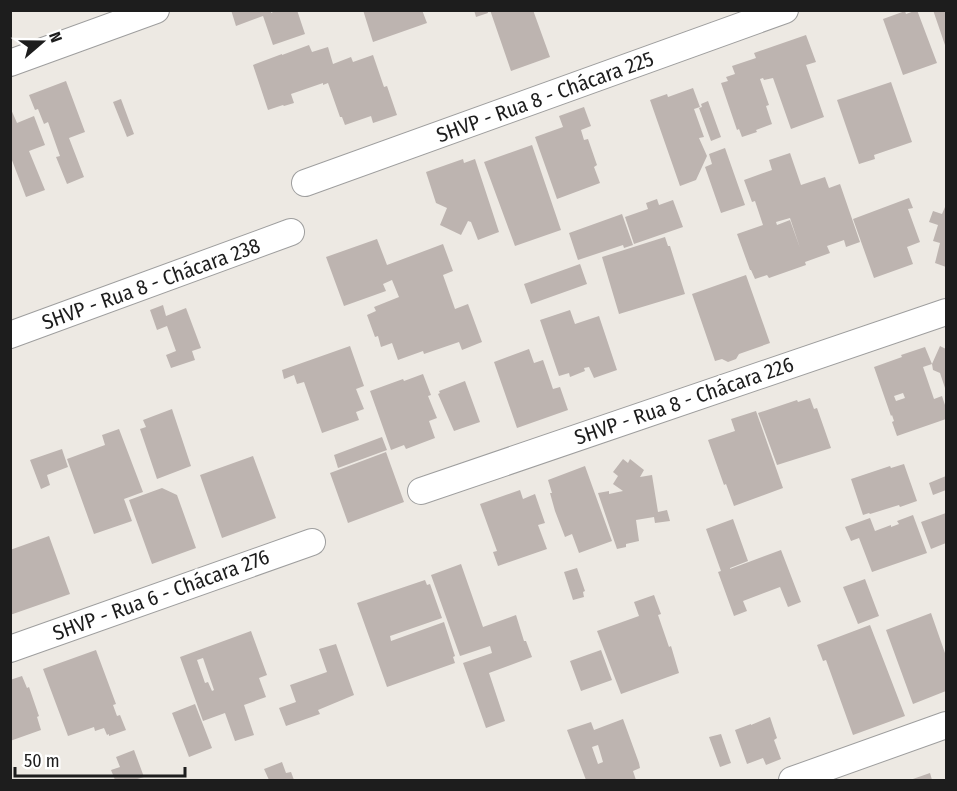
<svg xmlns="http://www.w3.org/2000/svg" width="957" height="791" viewBox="0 0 957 791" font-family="'Fira Sans Condensed',sans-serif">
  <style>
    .building { fill: #bdb4b0; fill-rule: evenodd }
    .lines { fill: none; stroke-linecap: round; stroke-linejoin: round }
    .street-casing { stroke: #9e9e9e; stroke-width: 28 }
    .street { stroke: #fff; stroke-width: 26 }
    .labels { text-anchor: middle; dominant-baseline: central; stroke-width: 6; stroke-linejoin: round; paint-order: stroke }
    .street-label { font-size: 21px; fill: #1d1d1d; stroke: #fff }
  </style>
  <rect width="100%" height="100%" fill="#ede9e3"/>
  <!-- building -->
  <path class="building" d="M231 10H271V13L277 10H297L305 34 273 45 263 16 236 26Z
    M363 10H422L427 23 373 42Z
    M474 10H487L488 13 476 17Z
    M490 10H533L550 57 511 71Z
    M917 10 937 63 903 75 883 19 905 11 906 14Z
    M933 10H946V48Z
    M806 35 816 62 806 65 824 117 791 129 773 78 764 80 763 78 760 79 769 105 766 106 772 124 756 130 757 132 742 137 739 129 737 130 721 83 728 81 726 77 735 74 732 66 756 58 754 53Z
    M309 45 312 52 328 47 333 64 351 57 353 62 373 55 384 87 387 86 397 115 373 123 371 116 345 125 342 117H340L328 83 323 85V83L291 94 294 103 284 106 283 105 268 110 253 65 282 54V55Z
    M66 81 85 132 69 138 84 177 67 184 56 157 60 156 48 122 44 124 38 109 35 110 29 95Z
    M891 82 912 142 874 155 875 159 859 164 837 100Z
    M693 88 700 107 694 109 704 137 699 138 707 156 696 180 680 186 650 100 667 94 668 97Z
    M121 99 134 134 127 137 113 102Z
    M708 101 721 137 711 141 699 108 702 107 701 104Z
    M10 107 17 123 34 116 45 145 29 151 45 190 26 197 10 155Z
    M584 107 591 126 581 130 584 140 588 139 597 165 594 167 600 183 557 199 535 137 563 127 559 116Z
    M532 145 561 230 515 246 484 162Z
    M725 148 745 205 721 213 705 167 712 164 709 154Z
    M790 153 801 185 825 177 829 188 840 184 860 242 846 247 844 240 827 246 830 253 805 262 806 265 769 278 767 275 755 279 751 270H750L737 234 763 225 755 201 752 202 744 180 772 170 769 160ZM790 218 800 248 790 220 777 225 776 222Z
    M463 159 464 163 475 159 499 232 478 240 471 222 468 221 461 235 440 225 447 208 436 203 426 172Z
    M909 198 913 208 908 209 920 242 907 247 913 264 874 278 853 219Z
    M657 199 659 205 673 200 683 227 634 244 625 217 648 209 646 203Z
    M945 207 946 208V267L935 263 940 243 933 241 938 225 929 222 933 211 942 214Z
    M622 214 633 245 624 248 623 245 578 260 569 233Z
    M665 237 668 246H670L685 294 619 314 602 257Z
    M377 239 387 265 443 244 453 271 443 275 455 309 468 304 482 342 462 350 459 342 424 354 423 351 398 360 392 343 381 347 378 336 375 337 367 315 376 311 374 307 399 297 392 280 383 284 386 291 344 306 326 257Z
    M580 264 587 284 531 304 524 284Z
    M746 275 770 343 739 354 736 359 728 362 722 359 715 361 692 294Z
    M163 305 166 316 186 308 201 348 192 351 195 360 171 368 166 355 176 351 167 326 157 330 150 310Z
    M570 310 575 324 599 316 617 370 594 378 589 367 584 368 585 371 570 377 569 373 559 376 540 320Z
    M350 346 364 386 356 389 364 409 356 412 359 420 322 433 304 382 297 384 294 375 284 379 282 370Z
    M940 346 946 349V391L940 373 933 370 932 364Z
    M925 347 932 364 923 367 934 399 942 396 946 408V419L897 436 892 422 894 421 892 415 891 416 874 367 902 357 901 355ZM903 393 905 398 896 401 894 396Z
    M529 349 534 363 543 360 553 389 560 387 568 410 517 428 494 362Z
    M423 374 431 395 428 396 437 418 429 421 435 438 406 449 404 445 391 450 370 391 403 379 404 381Z
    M465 381 480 422 454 431 438 394 440 393 439 391Z
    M810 398 814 409 817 408 831 448 777 465 758 413 797 400 798 402Z
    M172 409 191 466 157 479 140 429 146 427 143 420Z
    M756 411 783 488 734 506 726 484 724 485 708 440 735 431 731 419Z
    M119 429 143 492 124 499 132 521 94 534 67 459 105 445 102 435Z
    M382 437 387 450 338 468 334 455Z
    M62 449 68 467 47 475 50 485 41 489 30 460Z
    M386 452 404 502 348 523 330 473Z
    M253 456 276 518 222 538 200 475Z
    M623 459 628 463 630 459 644 470 640 477 652 475 658 512 667 510 670 521 655 523 654 517 636 520 639 541 626 544V547L617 549 598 493 609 491V494L623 491 613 484 618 476 613 472Z
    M904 464 917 501 900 507 899 505 870 514 869 513 863 515 851 479 890 466 891 468Z
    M585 466 612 541 579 553 572 534 565 537 555 511 550 493H552L548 480Z
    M946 476V490L933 495 929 483Z
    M162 488 177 495 196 548 152 564 129 500Z
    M520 490 523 499 535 494 545 523 538 525 547 549 498 566 493 552 497 551 480 504Z
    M946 513V543L931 549 921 522Z
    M913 515 927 553 872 572 859 538 851 541 845 527 870 518 875 531 891 525V527L899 524 897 521Z
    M733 519 748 561 730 568V569L781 550 801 602 788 607 780 587 743 601 747 611 734 616 718 572 721 571 706 529Z
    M49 536 70 594 10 615V550Z
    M461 564 483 627 516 615 524 641H526L532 657 489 673 505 721 486 728 463 663 492 653 490 646 460 656 431 575Z
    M577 568 585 591 583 592 584 597 573 600 564 572Z
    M865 579 879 616 858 624 843 587Z
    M425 580 427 585 430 584 442 618 390 636 391 641 444 622 455 656 453 657 455 663 387 687 357 603Z
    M654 595 661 614 658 615 669 647 671 646 679 673 621 694 597 631 639 616 634 602Z
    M931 613 946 656V691L913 704 886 630Z
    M870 625 905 716 853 735 826 660 823 661 817 645Z
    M251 631 267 675 259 678 266 697 244 705 254 735 235 741 225 713 203 721 180 657ZM203 658 214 690 212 691 208 682 205 683 197 660Z
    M336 644 354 695 318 710 320 714 286 726 279 708 296 702 290 685 327 672 319 649Z
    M96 650 116 704 113 705 117 716 120 715 126 730 109 736V734L107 735 104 728 95 731 94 727 68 736 43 669Z
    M601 650 612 680 581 691 570 661Z
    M22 676 27 688 29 687 39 716 37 717 41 730 10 741V680Z
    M195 704 212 748 189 757 172 713Z
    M770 717 777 738 774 740 781 759 766 765 763 758 747 764 735 730 751 724V725Z
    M623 719 639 763 640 768 633 771 636 780H586L567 730 591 722 594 730ZM598 745 603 762 598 764 592 747Z
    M721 734 731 763 720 767 709 737Z
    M134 750 144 777 134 780H115L111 770 120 767 116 757Z
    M282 762 286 773 291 772 294 780H269L264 769Z
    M930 773 932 780H910Z"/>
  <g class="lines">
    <!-- street casing -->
    <g class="street-casing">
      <path id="street" d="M10 63 156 10
        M305 183 785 10
        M10 335 291 232
        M421 491 946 312
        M10 649 312 542
        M792 780 946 725"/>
    </g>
    <!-- street -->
    <use href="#street" class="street"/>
  </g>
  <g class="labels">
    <!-- street labels -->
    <g class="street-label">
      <text transform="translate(545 97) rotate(-20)">SHVP - Rua 8 - Chácara 225</text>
      <text transform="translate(151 284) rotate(-20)">SHVP - Rua 8 - Chácara 238</text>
      <text transform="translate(684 401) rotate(-19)">SHVP - Rua 8 - Chácara 226</text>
      <text transform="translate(161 595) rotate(-20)">SHVP - Rua 6 - Chácara 276</text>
    </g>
  </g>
  <!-- border -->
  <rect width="957" height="791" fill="none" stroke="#1d1d1d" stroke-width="24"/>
  <!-- north arrow -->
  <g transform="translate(42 42) rotate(70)" stroke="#ffffff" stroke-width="4.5" paint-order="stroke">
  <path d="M0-4.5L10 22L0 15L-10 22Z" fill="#1d1d1d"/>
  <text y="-9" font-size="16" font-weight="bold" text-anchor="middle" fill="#1d1d1d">N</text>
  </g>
  <!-- scale -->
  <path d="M15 767v9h170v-9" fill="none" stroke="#1d1d1d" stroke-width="3"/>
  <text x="24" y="767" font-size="18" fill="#1d1d1d" stroke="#ffffff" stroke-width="4.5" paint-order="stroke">50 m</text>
</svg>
